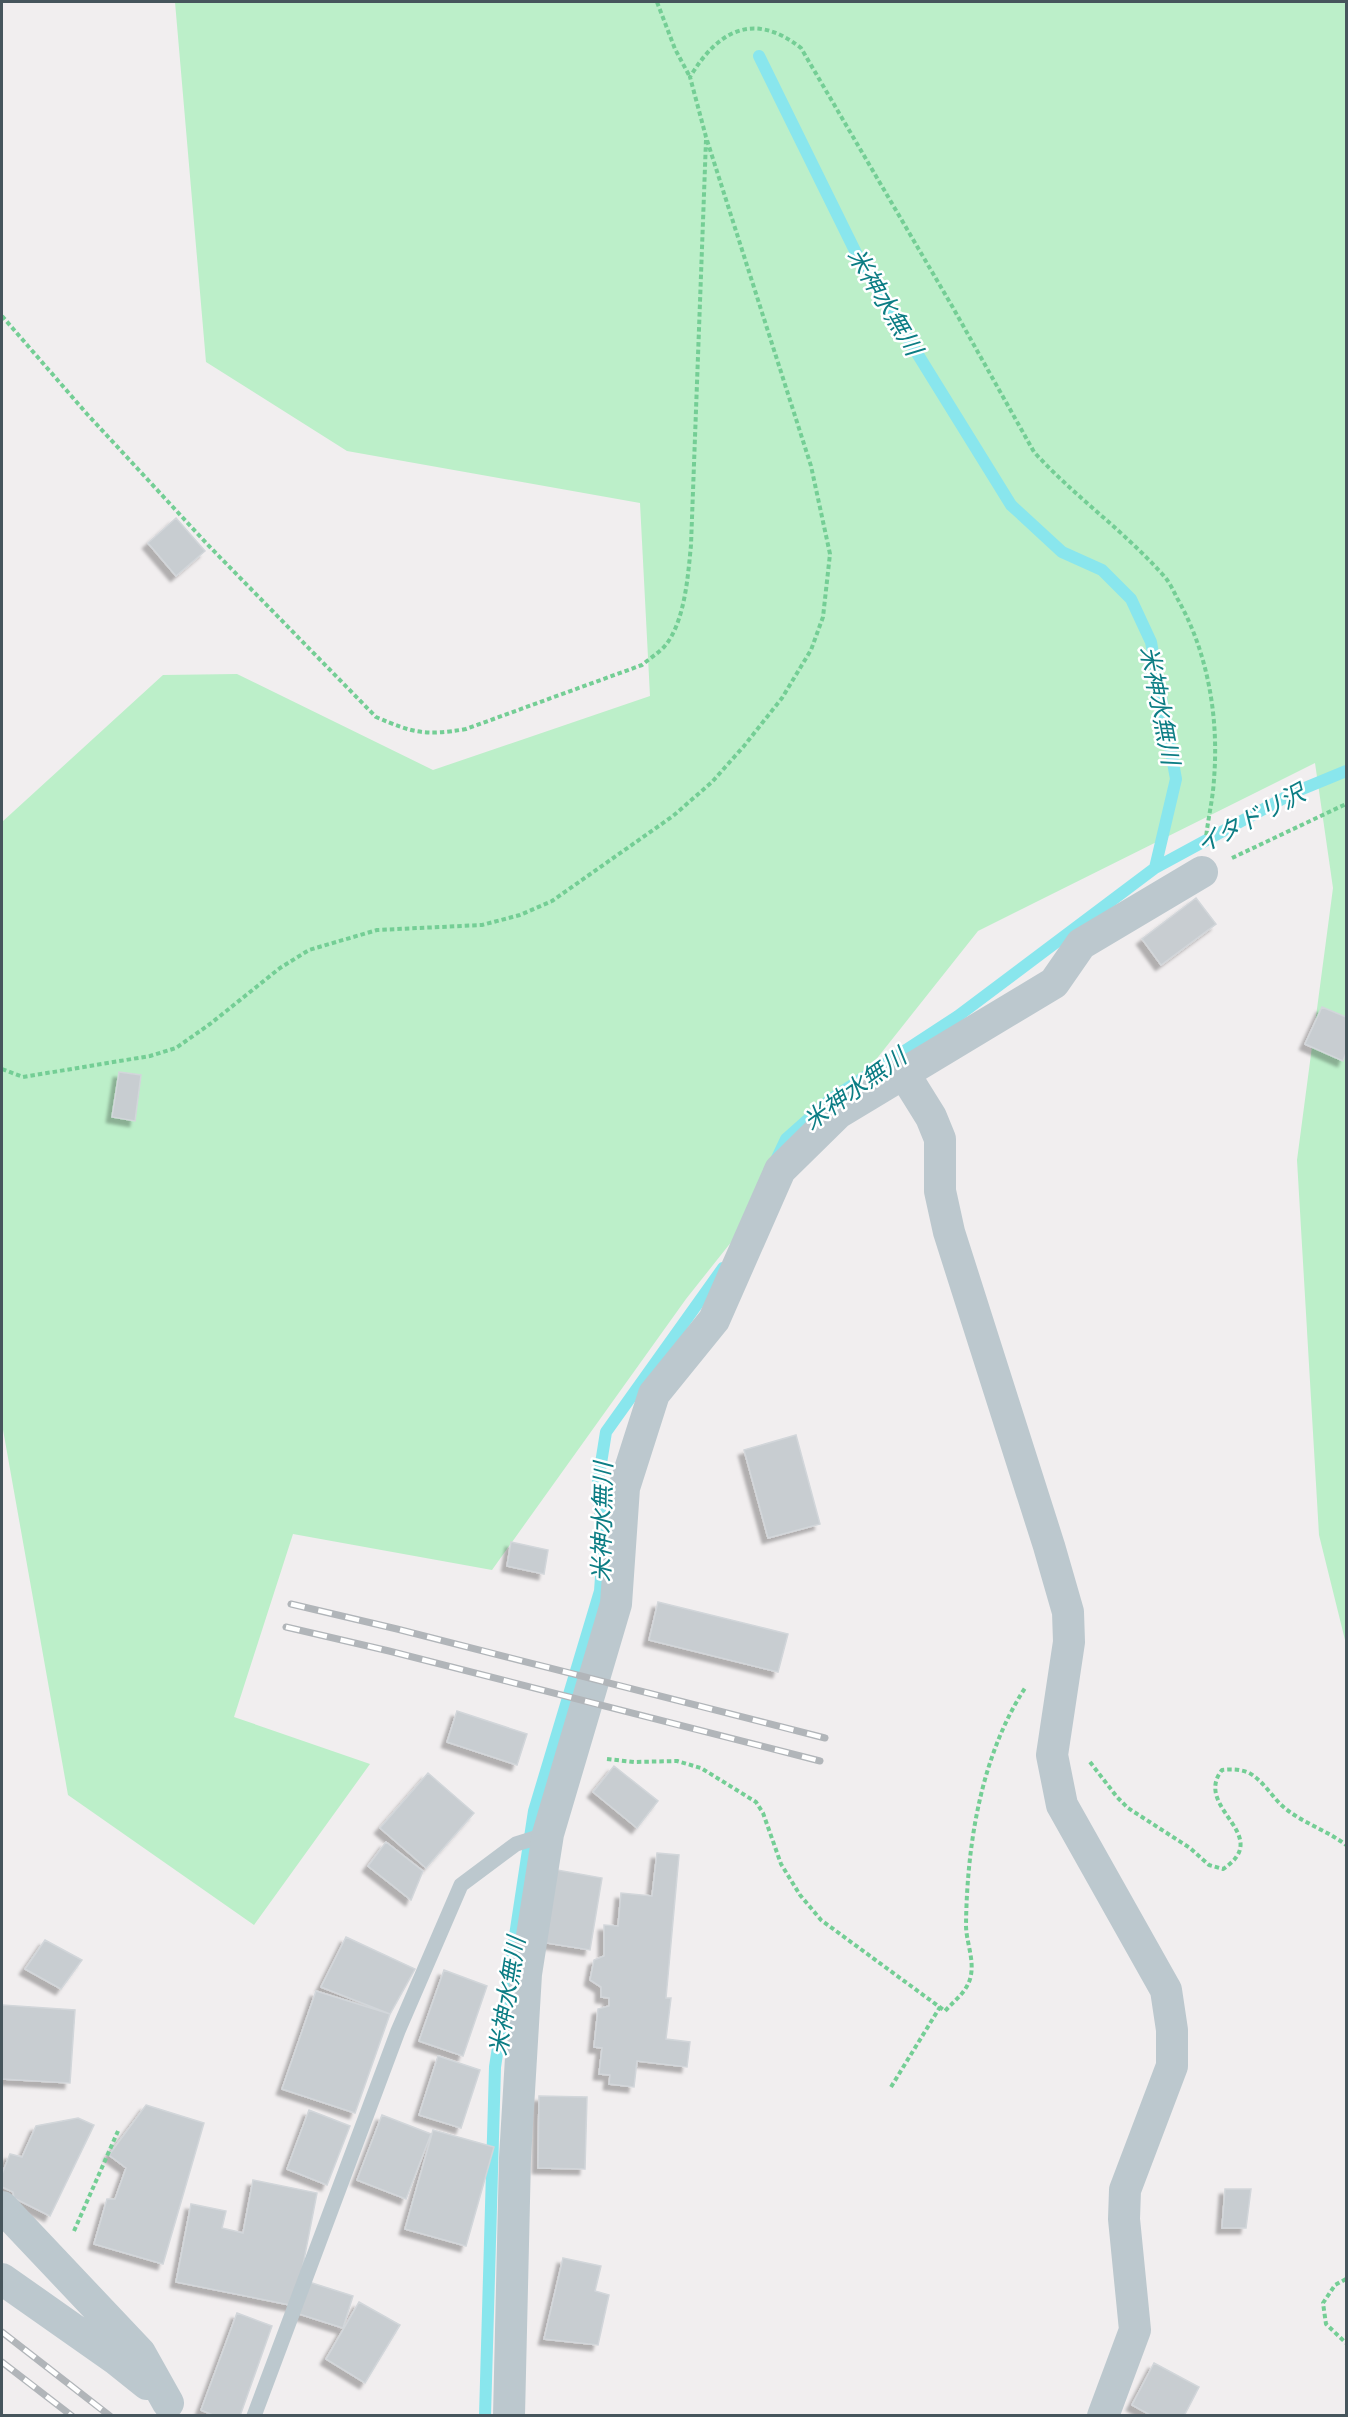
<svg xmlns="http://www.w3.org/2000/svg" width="1348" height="2417" viewBox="0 0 1348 2417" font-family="Commissioner,'Noto Sans JP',sans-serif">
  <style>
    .green { fill: #bcefc9 }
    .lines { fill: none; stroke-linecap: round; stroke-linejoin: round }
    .stream { stroke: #89e6ed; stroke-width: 12 }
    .building { fill: #c8cdd1; stroke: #d2d6da; stroke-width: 1.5; filter: url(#shadow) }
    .path { stroke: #74ce95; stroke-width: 4; stroke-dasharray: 4.5 3; stroke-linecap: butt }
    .lane { stroke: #bcc8ce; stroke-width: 15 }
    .street { stroke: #bcc8ce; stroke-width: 32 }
    .rail-casing { stroke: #b1b5b9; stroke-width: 7 }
    .rail { stroke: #fff; stroke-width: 4.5; stroke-dasharray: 14; stroke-linecap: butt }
    .labels { text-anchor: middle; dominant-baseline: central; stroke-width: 5; stroke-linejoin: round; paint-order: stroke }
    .water-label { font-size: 24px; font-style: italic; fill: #0c7d84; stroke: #fff }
  </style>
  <defs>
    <filter id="shadow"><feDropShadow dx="-5.5" dy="5.5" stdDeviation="1.5" flood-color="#0004"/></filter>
  </defs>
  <rect width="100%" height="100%" fill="#f1eeef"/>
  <!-- green -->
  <path class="green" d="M175 2H1346V1644L1319 1535 1297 1160 1333 888 1315 763 978 931 686 1299 492 1570 293 1534 234 1717 370 1764 254 1925 68 1795 2 1424V822L163 675 237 674 433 770 650 696 640 503 347 451 206 362Z"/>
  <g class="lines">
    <!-- stream -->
    <path class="stream" d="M759 56 860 261 1011 505 1062 552 1102 570 1131 599 1151 642 1176 779 1155 868
      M777 1158 786 1139 831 1099 958 1016 1155 868 1295 792 1346 771
      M485 2416 495 2067 534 1811 600 1591 603 1550 598 1482 606 1432 723 1268"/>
  </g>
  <!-- building -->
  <path class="building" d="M176 518 205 551 176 576 148 543Z
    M1196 898 1216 924 1161 965 1142 939Z
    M1322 1007 1346 1017V1053L1343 1061 1305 1044Z
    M119 1072 141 1075 135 1121 112 1117Z
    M796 1435 820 1524 768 1538 744 1450Z
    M511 1542 548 1550 544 1574 507 1566Z
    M658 1602 788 1634 778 1672 649 1640Z
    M457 1711 527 1734 517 1765 447 1742Z
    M614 1766 658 1801 637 1828 593 1792Z
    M428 1773 474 1813 426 1868 380 1828Z
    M386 1842 423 1871 411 1900 368 1866Z
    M657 1853 679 1855 666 1998H671L666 2039 690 2042 687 2067 637 2061 634 2087 609 2084 610 2075 599 2074 602 2048 594 2047 598 2009 609 2006V1998L601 1997V1987L590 1980 594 1960 604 1956V1925L618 1926 621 1893 652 1896Z
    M546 1868 602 1878 590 1950 534 1941Z
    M346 1937 415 1969 390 2014 321 1987Z
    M45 1940 82 1960 61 1989 25 1969Z
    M444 1970 487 1986 463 2056 419 2041Z
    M316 1991 390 2014 355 2113 282 2089Z
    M2 2005 75 2010 70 2083 2 2079Z
    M438 2056 480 2070 461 2128 419 2115Z
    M539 2096 587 2097 585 2169 538 2168Z
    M146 2105 204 2123 163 2264 94 2244 107 2199H115L126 2168 109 2155Z
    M309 2110 350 2126 327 2185 287 2169Z
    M382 2115 431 2134 406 2199 357 2180Z
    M78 2118 94 2125 50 2216 14 2198 13 2192 2 2187V2174L10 2154 22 2157 36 2126Z
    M433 2130 494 2147 466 2246 405 2229Z
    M253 2180 317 2193 295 2306 176 2282 191 2204 226 2211 222 2228 243 2233Z
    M1225 2189H1251L1246 2228H1222Z
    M563 2258 601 2266 595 2291 609 2295 598 2345 544 2339Z
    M309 2282 353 2296 343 2328 299 2314Z
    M359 2302 400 2325 365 2383 326 2359Z
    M237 2313 272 2326 240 2416H215L201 2410Z
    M1154 2363 1199 2387 1184 2416H1152L1132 2405Z"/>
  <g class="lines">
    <!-- path -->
    <path class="path" d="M657 2 675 49 690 77
      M2 316 87 414 209 546 376 717C413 733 425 736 466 729L642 665C649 659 657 654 664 647 685 623 688 575 691 545L706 140
      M1232 858 1346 804
      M2 1069 23 1077 150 1056 176 1048 210 1024 280 968 309 950 377 930 482 925 520 915 552 901 673 816 712 782 744 746 782 698 811 650 823 617 830 554 811 466 706 137 690 77C718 30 754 11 801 48L952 306 1034 452C1074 496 1123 530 1163 575 1169 581 1173 590 1177 598 1208 652 1219 718 1214 779 1213 799 1208 818 1206 838
      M607 1759 634 1762 677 1761 701 1768 756 1802 763 1813 781 1864 800 1895 821 1920 945 2011C956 1999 968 1991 971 1975 974 1958 966 1941 966 1925 967 1844 981 1756 1025 1688
      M1090 1762 1117 1797 1128 1808 1190 1848 1209 1865 1223 1869C1275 1835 1192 1808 1222 1770 1231 1769 1240 1769 1249 1773 1264 1781 1273 1799 1286 1809 1305 1824 1328 1831 1346 1845
      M891 2087 940 2007
      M74 2231 118 2131
      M1346 2279 1335 2285 1323 2303 1326 2324 1346 2343"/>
    <!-- lane -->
    <path class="lane" d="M254 2416 398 2031 461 1885 516 1844 548 1834"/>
    <!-- street -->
    <path class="street" d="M903 1072 931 1117 940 1139V1191L949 1232 1049 1546 1068 1612 1069 1642 1052 1755 1062 1805 1166 1990 1172 2030V2066L1125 2190 1124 2219 1135 2330 1103 2416
      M2 2207 140 2353 168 2403
      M2 2279 117 2360 147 2384
      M509 2416 515 2158 526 1974 548 1834 616 1604 624 1488 654 1394 714 1320 780 1170 838 1113 1054 983 1081 944 1202 872"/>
    <!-- rail casing -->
    <g class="rail-casing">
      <path id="rail" d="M291 1604 397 1629 825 1738
        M286 1627 389 1651 820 1761
        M2 2332 110 2416
        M2 2362 72 2416"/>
    </g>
    <!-- rail -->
    <use href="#rail" class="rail"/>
  </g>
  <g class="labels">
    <!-- water labels -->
    <g class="water-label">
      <text transform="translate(886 301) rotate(59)">米神水無川</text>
      <text transform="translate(1161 705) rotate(79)">米神水無川</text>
      <text transform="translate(1250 818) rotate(-28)">イタドリ沢</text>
      <text transform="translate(854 1088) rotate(-36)">米神水無川</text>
      <text transform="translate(601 1522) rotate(-89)">米神水無川</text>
      <text transform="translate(506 1996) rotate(-81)">米神水無川</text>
    </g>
  </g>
  <!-- border -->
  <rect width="1348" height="2417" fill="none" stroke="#46555c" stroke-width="6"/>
</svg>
